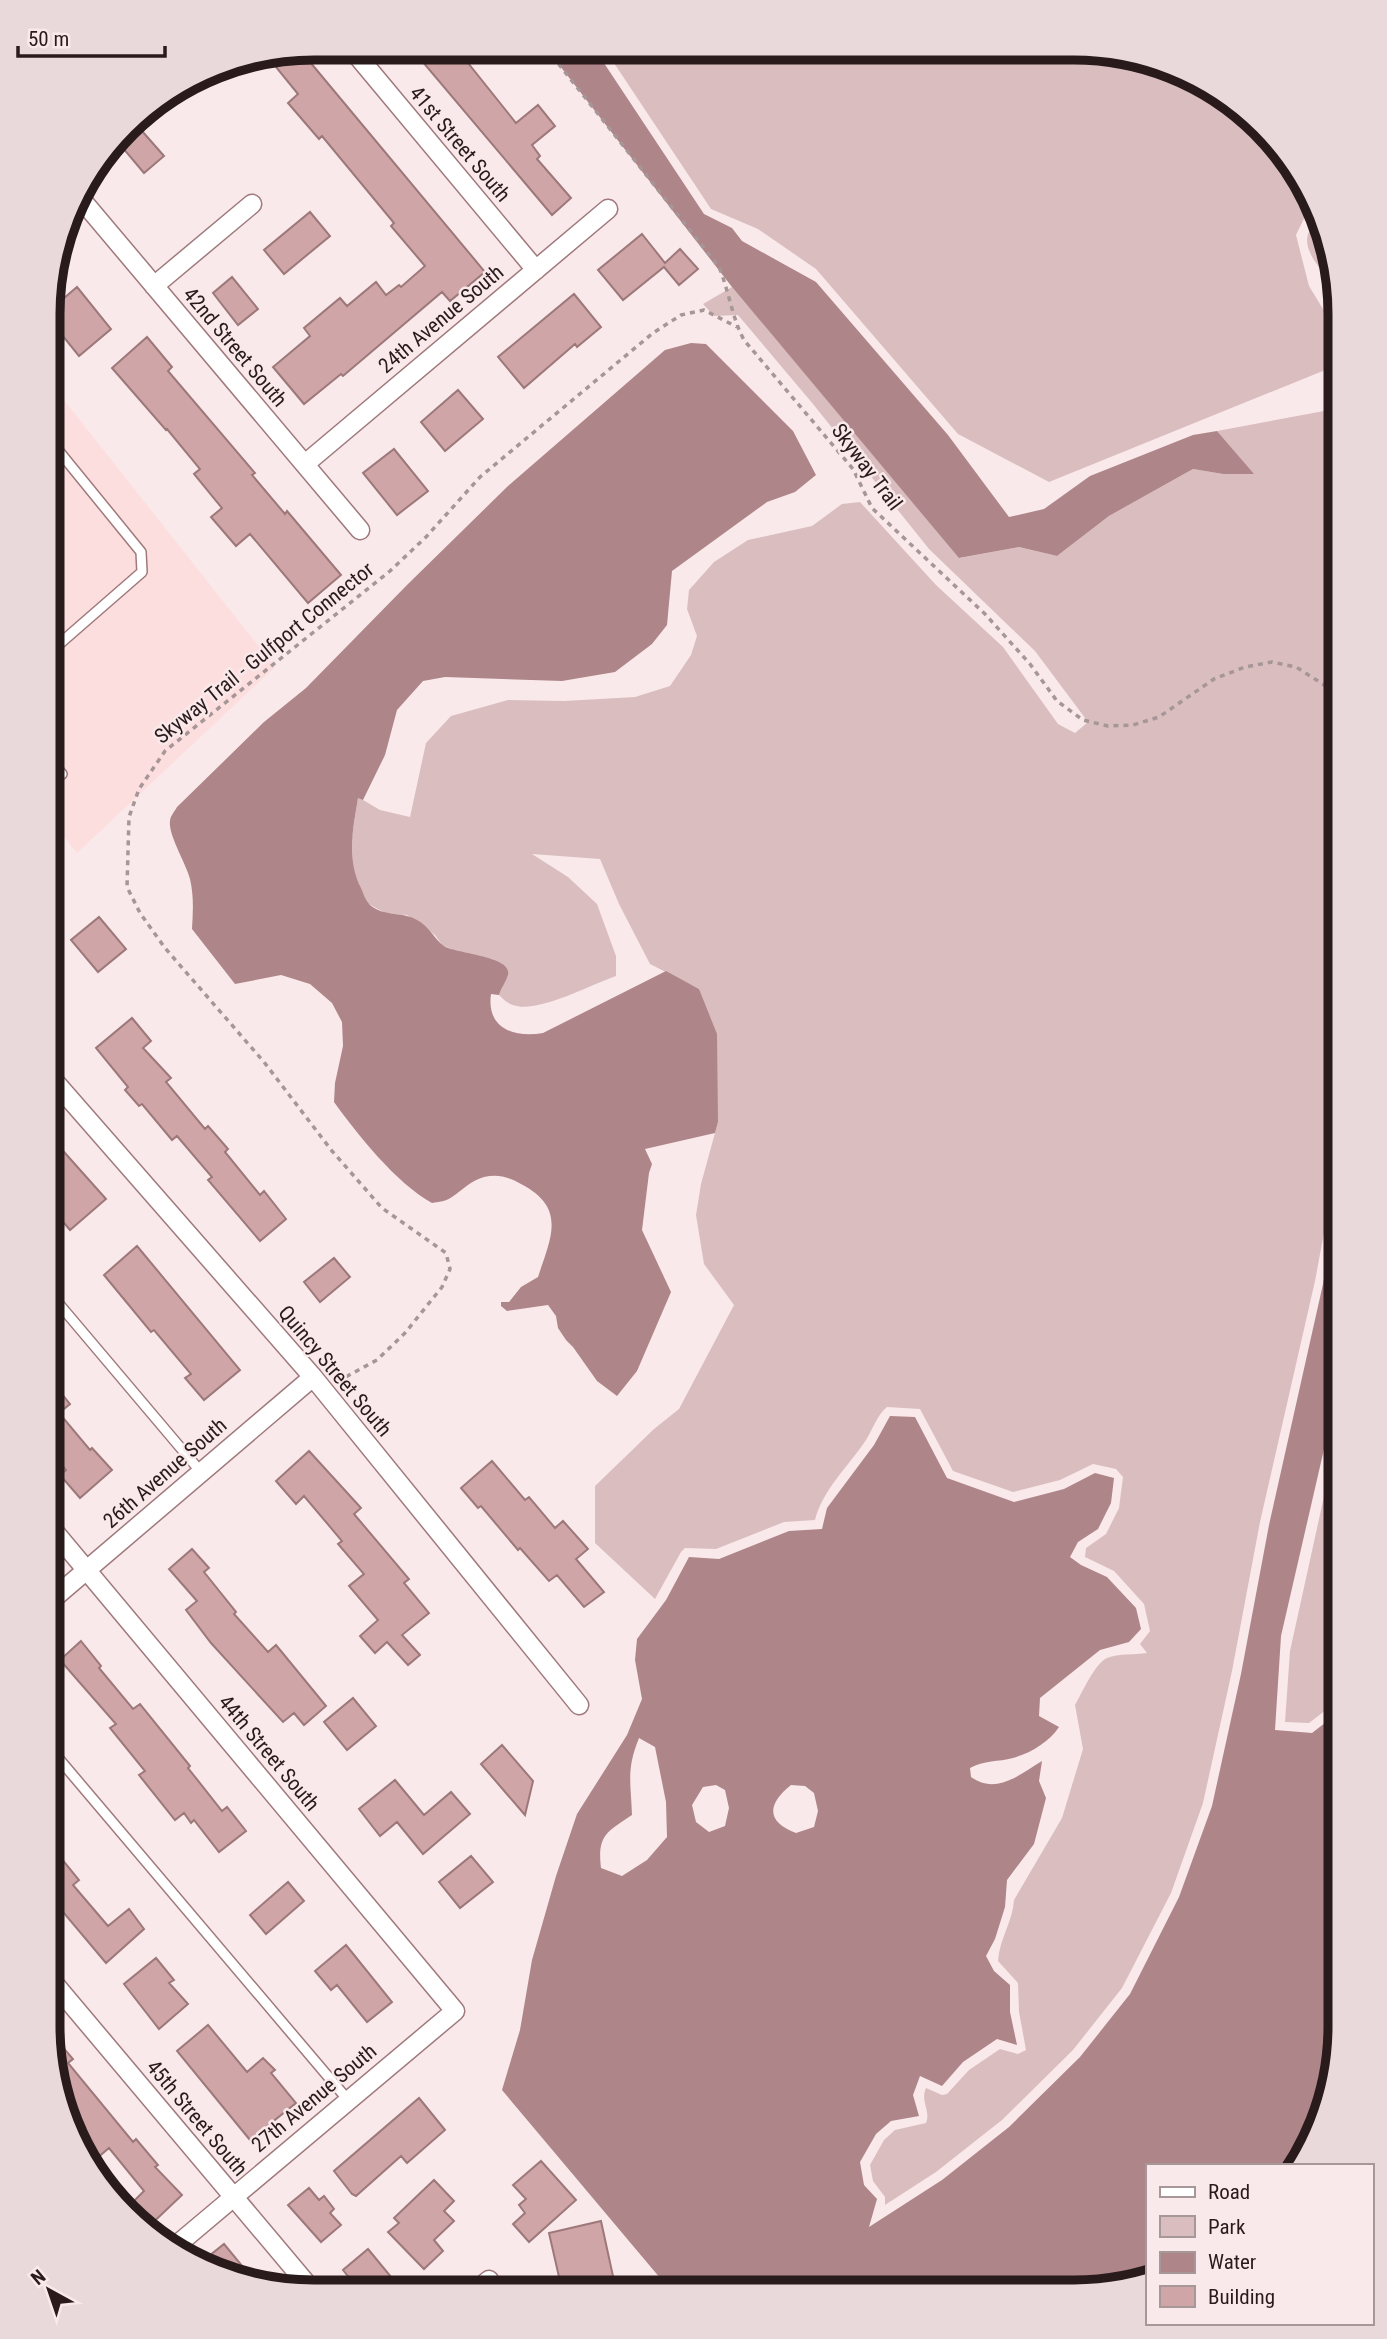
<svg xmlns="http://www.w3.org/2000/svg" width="1387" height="2339" viewBox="0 0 1387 2339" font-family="'Roboto Condensed',sans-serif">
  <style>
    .built { fill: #fddedf }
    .green { fill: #dabebf }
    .water { fill: #ae8588; fill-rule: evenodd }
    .building { fill: #cfa5a7; stroke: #9d787a; stroke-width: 2 }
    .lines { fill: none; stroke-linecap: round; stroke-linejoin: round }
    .service-casing { stroke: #9f797c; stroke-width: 12 }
    .minor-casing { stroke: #9f797c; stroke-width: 21 }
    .path { stroke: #a69697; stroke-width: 3.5; stroke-dasharray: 5 5; stroke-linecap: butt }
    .service { stroke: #fff; stroke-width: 9 }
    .minor { stroke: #fff; stroke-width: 18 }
    .labels { text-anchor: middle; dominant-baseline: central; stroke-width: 5; stroke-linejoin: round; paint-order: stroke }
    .street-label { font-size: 21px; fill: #291b1c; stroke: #fae9ea }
    .rim { fill: none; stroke: #291b1c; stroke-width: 9 }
  </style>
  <rect width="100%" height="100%" fill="#fae9ea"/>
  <!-- built -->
  <path class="built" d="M49 381 275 667 77 853 49 818Z"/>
  <!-- green -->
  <path class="green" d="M604 48 1109 50 1176 68 1236 102 1285 152 1313 200 1296 235 1309 286 1340 337V364L1049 482 958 434 816 269 758 229 711 209Z
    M1321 219 1335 287C1318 265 1290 240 1321 219Z
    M732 287 960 558 1019 547 1057 556 1109 516 1193 469 1223 474H1253L1217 431 1340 408 1339 1152 1315 1281 1260 1522 1232 1671 1203 1803 1171 1893 1122 1988 1073 2050 1002 2120 936 2172 885 2205V2197L873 2181 870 2165 884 2140 895 2130 926 2123C931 2110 920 2102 926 2088L942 2095 947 2094 969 2070 1000 2049 1018 2054 1026 2050 1019 2012 1018 1983 998 1961C999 1940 1013 1921 1014 1900L1062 1818 1083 1749 1075 1705C1082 1693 1095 1663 1107 1658 1119 1653 1134 1655 1147 1653L1140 1644 1150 1631 1144 1604 1114 1571 1085 1557 1086 1548 1106 1534 1119 1508 1123 1477 1116 1469 1093 1464 1060 1480 1013 1492 953 1471 920 1409 887 1407C877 1415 873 1429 866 1440 848 1467 823 1489 815 1520L784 1522 716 1549 685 1548 681 1552 655 1599 595 1543V1486L654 1429 679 1409 734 1305 704 1264 696 1215 701 1184 718 1122 699 989 650 964 619 904 600 859 532 854 568 877 597 904 616 956V976C593 984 539 1012 517 1006 509 1005 504 1000 499 995L508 974 492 959 460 953 442 945 435 935 407 915 385 913 367 903 351 865V844L358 797 380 810 410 817 426 743 451 716 508 700 564 701 635 697 670 686 691 655 697 636 687 609 689 590 714 562 748 540 812 526 842 504 860 502 936 585 1003 647 1058 724 1075 733 1088 722 1035 651 929 549 813 404 738 315 714 316 703 304Z
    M1339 1428V1700L1309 1723 1285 1722 1290 1651Z"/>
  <!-- water -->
  <path class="water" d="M546 48H594L704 214 732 228 742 241 816 282 948 435 1009 517 1044 509 1090 476 1193 435 1217 431 1254 474H1223L1193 469 1109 516 1057 556 1019 547 959 558 732 287Z
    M691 343 706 344 793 431 816 475 795 492 767 502 672 571 667 625 652 644 615 672 562 681 445 677 423 681 397 710 385 755 363 800 358 798C353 830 346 858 361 888 365 897 366 904 376 909 389 916 404 912 417 920 430 927 434 939 444 946 456 954 513 956 508 975 506 982 501 988 499 995L491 994C486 1029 515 1038 543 1033L666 971 699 989 717 1034 718 1122 715 1133 645 1149 652 1164 649 1173 642 1230 671 1292 637 1371 617 1396 597 1381 573 1347 566 1340 558 1328 556 1316 548 1305 507 1311 501 1306V1302H509L521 1287 538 1277C551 1237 567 1208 521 1184 509 1177 498 1174 484 1177 470 1181 464 1189 452 1197 447 1201 438 1202 432 1203 397 1184 357 1134 334 1102L335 1083 343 1046 342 1022 332 1003 310 984 281 975 235 984 192 929C193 912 194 896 190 879 186 863 168 835 170 821 170 816 175 811 177 807L264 722 306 688 407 585 508 486 665 350Z
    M1339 1202V1384L1281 1636 1275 1730 1312 1733 1339 1712V2044L1320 2127 1298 2166H1147V2277L1074 2292 671 2291 502 2090 520 2030 532 1960 556 1876 577 1814 627 1735 642 1699 635 1660 637 1639 666 1600 689 1557 719 1559 789 1531 822 1529 827 1508 874 1445 890 1416 915 1417 947 1478 1014 1502 1064 1489 1095 1473 1114 1478 1111 1503 1098 1529 1078 1542 1070 1557 1081 1565 1107 1577 1136 1608 1141 1629 1129 1642 1100 1650 1040 1698 1039 1716 1059 1727C1049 1742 1031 1753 1013 1758 998 1762 984 1760 970 1768L971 1777C996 1795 1019 1775 1042 1761L1039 1781 1046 1798 1034 1844 1007 1880 1005 1907 995 1939 986 1956 994 1971 1010 1985V2012L1017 2045 997 2039 963 2062 942 2086 920 2076 913 2095 919 2116 891 2121 876 2134 860 2162 864 2185 877 2199 869 2227 942 2180 1009 2127 1080 2057 1130 1994 1179 1897 1212 1806 1241 1674 1269 1525 1323 1284ZM639 1738 655 1747 666 1802 667 1837 647 1860 622 1876 601 1868C597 1835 607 1832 632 1815 631 1782 626 1770 639 1738ZM716 1785 725 1790 729 1808 725 1826 709 1832 696 1822 692 1805 703 1787ZM791 1785 805 1786 814 1793 818 1811 814 1827 796 1833C766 1822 767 1804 791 1785Z"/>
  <!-- building -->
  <path class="building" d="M411 48H456L516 123 538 105 555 126 532 145 540 156 537 159 571 198 552 215Z
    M300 50 485 272 450 301 442 292 343 376 341 374 304 404 273 367 310 336 304 328 340 298 347 306 376 282 386 295 399 285 401 287 425 266 391 226 394 223 322 136 319 139 288 103 298 94 267 56Z
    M151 105 160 116 142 131 164 156 144 173 123 148 115 154 110 150 138 113Z
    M310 212 330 236 284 274 264 250Z
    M642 234 665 263 680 249 698 269 679 285 664 267 623 300 598 270Z
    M232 277 258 309 238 325 213 293Z
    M77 287 111 329 79 356 49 319V311Z
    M574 294 601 327 577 347 575 344 524 388 498 357Z
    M147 337 172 367 168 371 255 473 252 475 285 514 287 511 341 575 308 603 250 534 236 546 211 517 222 508 194 474 200 469 167 429 166 430 112 368Z
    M458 390 483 419 445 451 421 422Z
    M394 449 428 491 397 515 363 473Z
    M99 917 126 949 98 972 71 940Z
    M132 1018 151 1041 143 1048 171 1078 166 1082 205 1129 208 1126 228 1149 225 1152 260 1195 264 1191 286 1219 260 1241 208 1180 212 1177 177 1136 172 1140 142 1104 139 1106 125 1090 128 1087 96 1048Z
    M48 1134 106 1199 70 1230 59 1217 48 1225Z
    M137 1246 240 1370 204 1400 185 1378 191 1374 154 1330 151 1332 104 1275Z
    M334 1258 350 1277 320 1302 304 1282Z
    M48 1377 70 1404 59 1413 90 1450 92 1448 112 1470 80 1498 60 1475 66 1470 48 1448Z
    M309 1451 361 1508 354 1514 409 1579 404 1583 429 1613 402 1635 420 1655 408 1665 387 1642 375 1653 360 1636 378 1620 349 1586 364 1574 338 1544 342 1541 304 1496 296 1504 276 1481Z
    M492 1461 525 1500 529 1497 555 1528 563 1521 588 1549 576 1559 604 1592 584 1607 557 1575 549 1581 520 1548 518 1550 481 1506 478 1508 461 1488Z
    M192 1549 209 1568 204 1572 236 1612 234 1614 268 1652 276 1645 326 1706 304 1725 294 1713 283 1722 211 1643 186 1610 197 1601 169 1569Z
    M81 1641 101 1666 99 1668 133 1709 140 1704 190 1766 188 1768 222 1811 227 1807 246 1831 219 1852 194 1820 191 1823 184 1813 175 1820 139 1775 145 1771 110 1728 116 1724 60 1660Z
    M353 1698 376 1726 347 1750 324 1722Z
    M502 1745 533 1781 525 1815 481 1764Z
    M395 1780 424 1815 451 1792 470 1814 423 1854 397 1822 380 1836 359 1809Z
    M47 1851 57 1862 61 1858 79 1880 73 1885 108 1926 129 1909 144 1929 106 1963 47 1893Z
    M471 1856 493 1882 460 1908 439 1882Z
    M288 1882 304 1901 266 1934 250 1915Z
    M346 1945 392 2002 367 2022 337 1985 331 1990 315 1971Z
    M156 1958 174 1980 169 1983 188 2004 159 2029 124 1984Z
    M208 2025 247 2072 263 2058 275 2070 271 2073 296 2103 250 2140 177 2051Z
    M48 2030 73 2059 68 2063 133 2142 136 2139 158 2165 155 2167 182 2195 145 2230 125 2210 144 2191 109 2148 96 2159 86 2146 81 2151 73 2137 85 2127 62 2098Z
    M419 2098 445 2130 407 2163 401 2156 356 2196 352 2194 334 2171Z
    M541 2161 576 2200 529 2242 513 2224 525 2213 519 2205 526 2199 513 2185Z
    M434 2180 454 2201 444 2211 454 2221 434 2240 443 2251 424 2269 388 2232 399 2223 394 2218Z
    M309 2188 319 2200 324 2196 334 2209 330 2213 341 2225 321 2242 288 2205Z
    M601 2221 616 2290H562L549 2233Z
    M224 2244 257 2284 212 2272 199 2264Z
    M368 2249 396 2283 389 2290H359L343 2270Z"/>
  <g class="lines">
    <!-- service casing -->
    <g class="service-casing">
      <path id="service" d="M49 653 142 572 141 552 49 439
        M49 758 62 774
        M49 838 51 836
        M48 1291 201 1472
        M48 1746 348 2100"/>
    </g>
    <!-- minor casing -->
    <g class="minor-casing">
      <path id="minor" d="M350 47 536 270
        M76 193 360 530
        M154 286 252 204
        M305 464 608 209
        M48 1074 313 1377 579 1705
        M48 1524 455 2011 172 2249
        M48 1603 313 1377
        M47 1975 312 2290
        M477 2290 489 2280"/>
    </g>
    <!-- path -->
    <path class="path" d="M546 48 719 267C729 291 732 318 744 340L853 469 872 508 985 614 1030 664 1057 701 1083 720 1108 726 1133 725 1159 717 1214 679 1245 667 1272 662 1296 667 1340 695
      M337 1380H340L377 1360 405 1333 442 1287 450 1269 446 1253 382 1208 332 1151 264 1062 165 948 140 913 127 887 129 817 139 789 165 751 390 571 426 537 480 477 653 333 681 315 704 310 737 327"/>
    <!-- service -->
    <use href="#service" class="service"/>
    <!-- minor -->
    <use href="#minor" class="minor"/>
  </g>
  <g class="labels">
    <!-- street labels -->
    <g class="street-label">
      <text transform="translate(460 144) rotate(50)">41st Street South</text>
      <text transform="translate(441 319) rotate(-40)">24th Avenue South</text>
      <text transform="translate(235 347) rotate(50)">42nd Street South</text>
      <text transform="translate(867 467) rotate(53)">Skyway Trail</text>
      <text transform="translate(264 653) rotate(-39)">Skyway Trail - Gulfport Connector</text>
      <text transform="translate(335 1371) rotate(50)">Quincy Street South</text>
      <text transform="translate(165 1473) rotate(-41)">26th Avenue South</text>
      <text transform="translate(269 1753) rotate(50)">44th Street South</text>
      <text transform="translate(314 2098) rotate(-40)">27th Avenue South</text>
      <text transform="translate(197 2118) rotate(50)">45th Street South</text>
    </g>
  </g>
  <!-- crop -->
  <path d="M0 0H1387V2339H0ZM314 60H1074A254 254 0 0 1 1328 314V2026A254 254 0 0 1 1074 2280H314A254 254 0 0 1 60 2026V314A254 254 0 0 1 314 60Z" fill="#e9d9da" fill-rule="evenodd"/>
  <path class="rim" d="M314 60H1074A254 254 0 0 1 1328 314V2026A254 254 0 0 1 1074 2280H314A254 254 0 0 1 60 2026V314A254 254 0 0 1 314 60Z"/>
  <!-- legend -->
  <rect x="1146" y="2164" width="228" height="161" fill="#fae9ea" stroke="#a69798" stroke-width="2"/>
  <rect x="1160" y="2187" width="35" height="10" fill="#ffffff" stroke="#a69798" stroke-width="2"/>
  <text x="1208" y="2199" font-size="21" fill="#291b1c">Road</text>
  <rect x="1160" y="2216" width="35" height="21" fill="#dabebf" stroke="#a69798" stroke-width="2"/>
  <text x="1208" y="2234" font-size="21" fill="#291b1c">Park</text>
  <rect x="1160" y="2252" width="35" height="21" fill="#ae8588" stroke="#a69798" stroke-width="2"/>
  <text x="1208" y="2269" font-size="21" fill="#291b1c">Water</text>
  <rect x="1160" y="2286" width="35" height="21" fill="#cfa5a7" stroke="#a69798" stroke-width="2"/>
  <text x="1208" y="2304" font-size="21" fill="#291b1c">Building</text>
  <!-- north arrow -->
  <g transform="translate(49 2290) rotate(320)" stroke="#fae9ea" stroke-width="5" paint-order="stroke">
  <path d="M0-5L12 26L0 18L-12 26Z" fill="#291b1c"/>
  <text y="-10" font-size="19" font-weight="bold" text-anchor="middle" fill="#291b1c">N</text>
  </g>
  <!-- scale -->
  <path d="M18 46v10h147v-10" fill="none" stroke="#291b1c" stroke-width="3.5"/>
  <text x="28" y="46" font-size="21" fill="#291b1c" stroke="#fae9ea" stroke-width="5" paint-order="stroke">50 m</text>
</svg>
